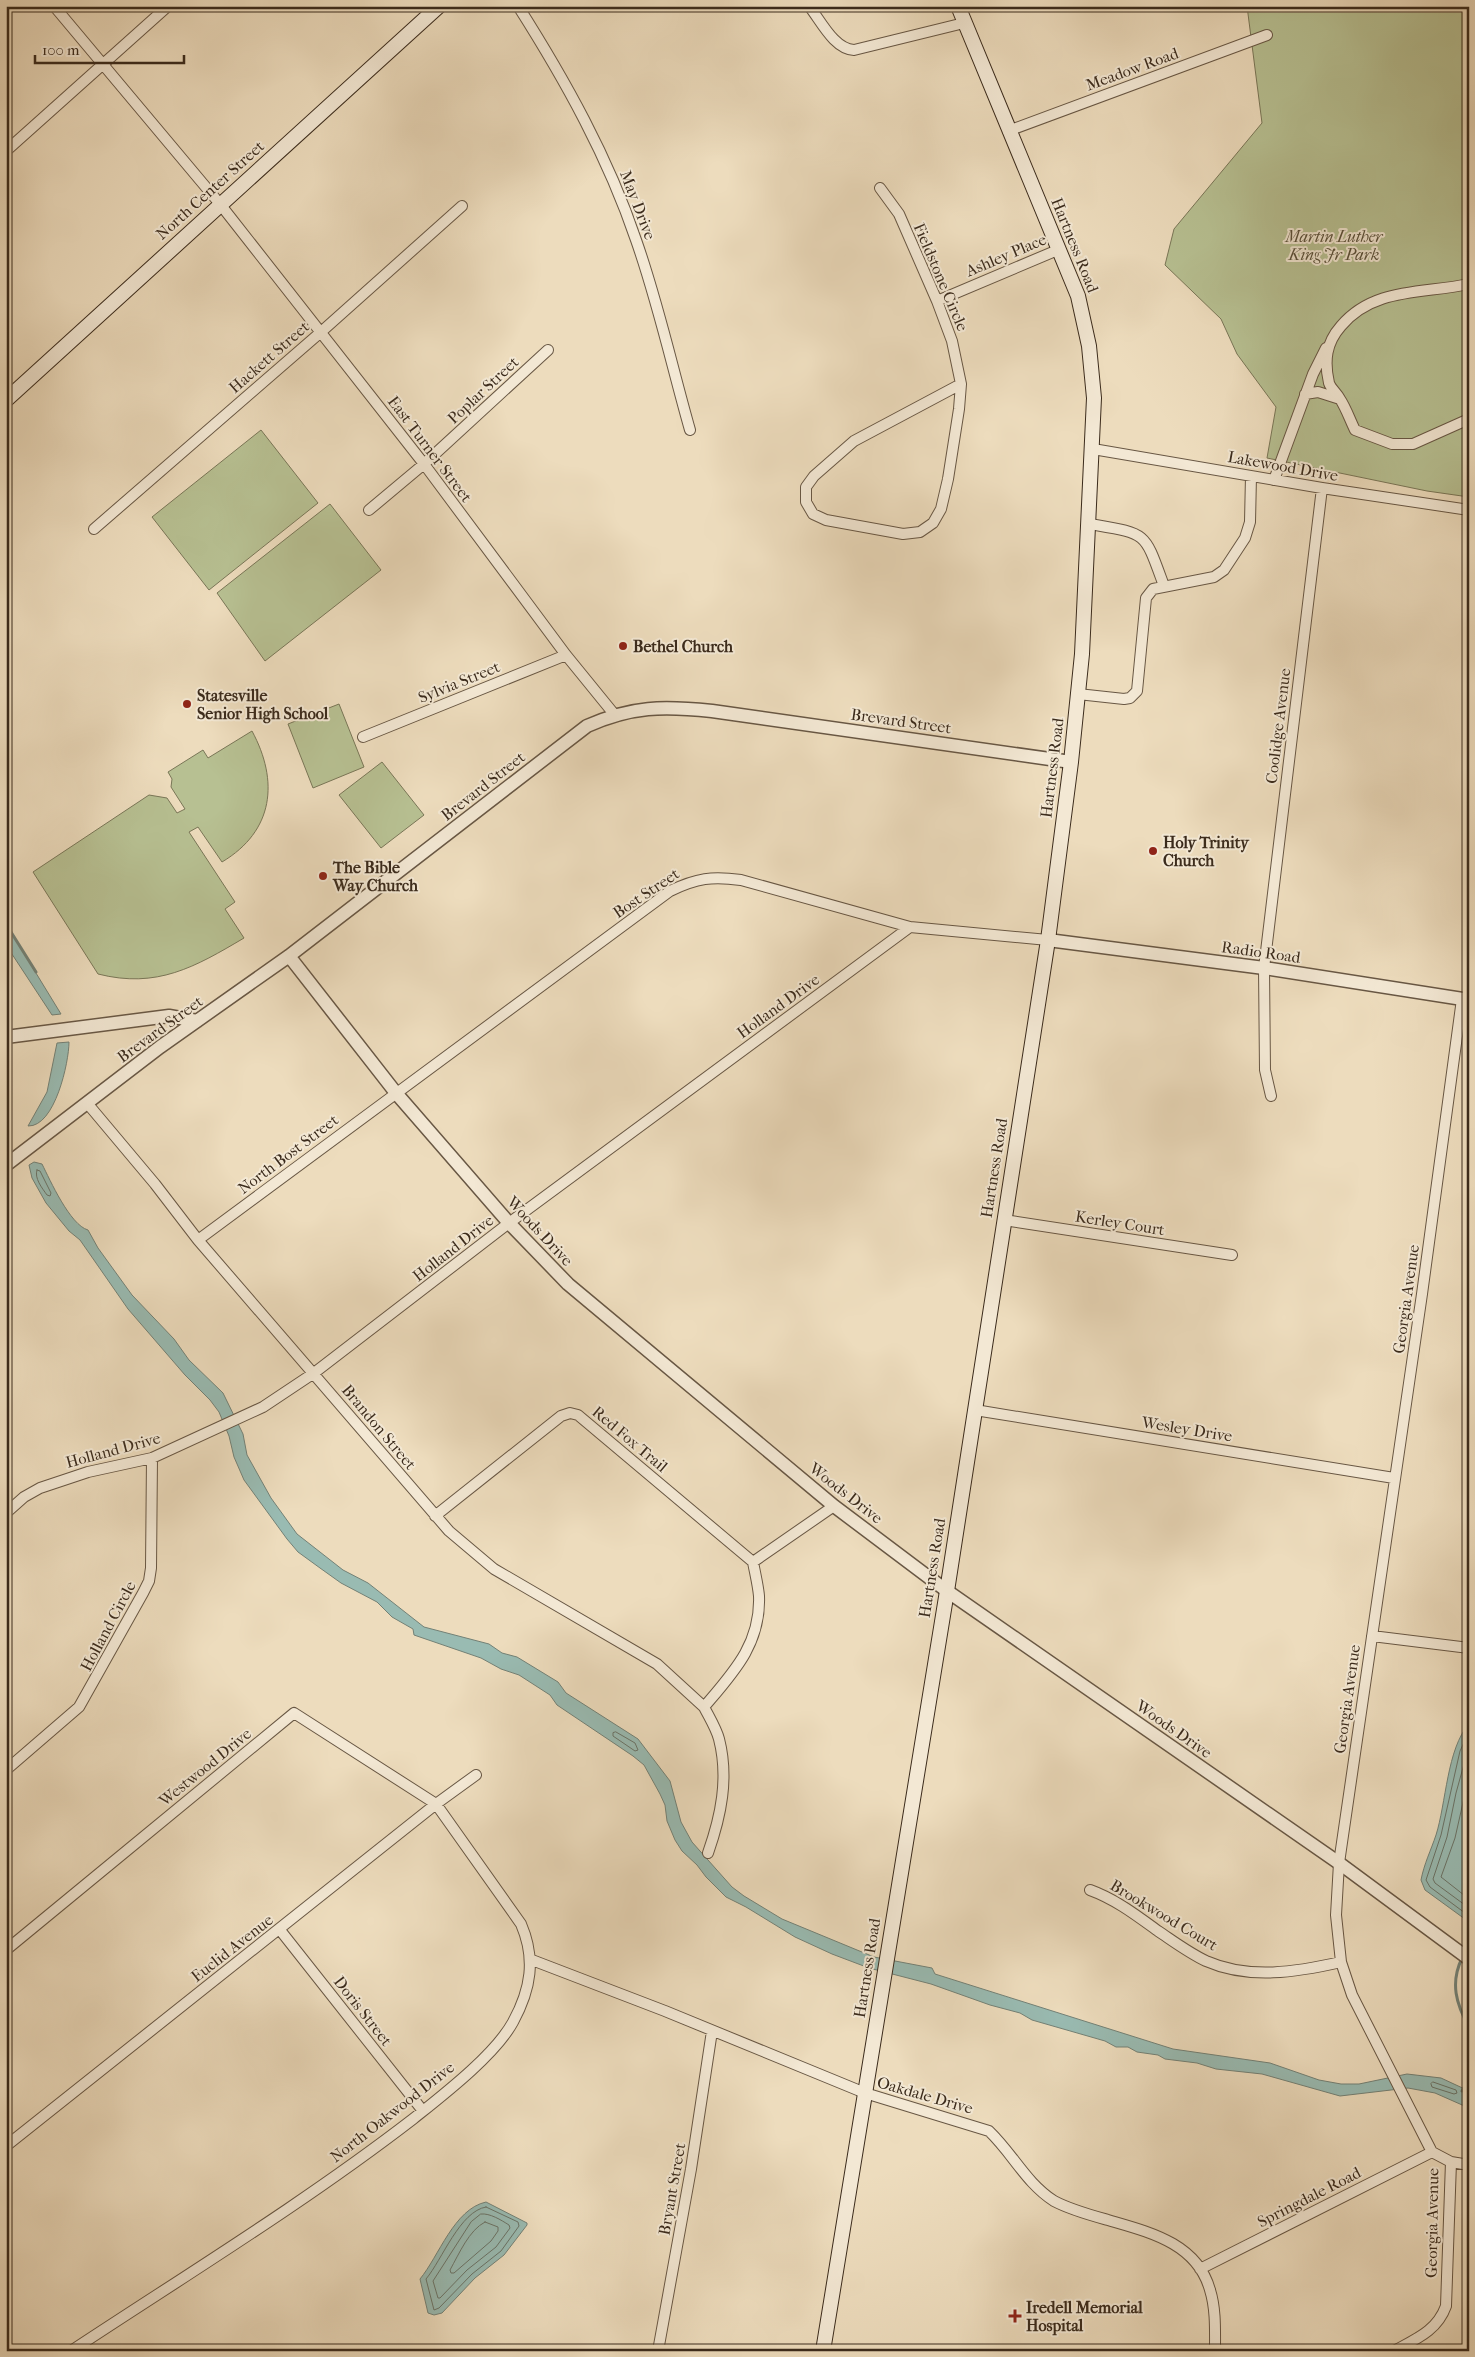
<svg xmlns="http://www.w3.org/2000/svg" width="1475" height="2357" viewBox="0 0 1475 2357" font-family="'IM FELL French Canon',serif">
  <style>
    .green { fill: #b7c092; stroke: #797657 }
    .water { fill: #99bbb2; stroke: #738176 }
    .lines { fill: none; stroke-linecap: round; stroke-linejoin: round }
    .shore { stroke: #6a7367; stroke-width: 1 }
    .stream { stroke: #738176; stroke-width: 3 }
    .minor-casing { stroke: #685744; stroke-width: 12 }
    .tertiary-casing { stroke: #685744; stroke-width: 15 }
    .secondary-casing { stroke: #3b2b1c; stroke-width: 16 }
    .minor { stroke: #f3e8d4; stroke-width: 10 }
    .tertiary { stroke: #f3e8d4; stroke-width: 12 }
    .secondary { stroke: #f3e8d4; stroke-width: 14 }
    .poi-dot { fill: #8f2418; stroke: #f3e8d4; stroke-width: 2 }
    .labels { text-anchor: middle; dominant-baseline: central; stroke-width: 4; stroke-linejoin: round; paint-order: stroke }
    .street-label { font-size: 16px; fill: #3b2b1c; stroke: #f3e8d4 }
    .park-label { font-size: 16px; font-style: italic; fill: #5a503a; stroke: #f3e8d4 }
    .poi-label { font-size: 16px; font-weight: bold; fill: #3b2b1c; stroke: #f3e8d4; text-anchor: start }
  </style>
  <rect width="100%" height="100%" fill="#eddcbd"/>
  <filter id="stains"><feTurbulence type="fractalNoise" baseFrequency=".004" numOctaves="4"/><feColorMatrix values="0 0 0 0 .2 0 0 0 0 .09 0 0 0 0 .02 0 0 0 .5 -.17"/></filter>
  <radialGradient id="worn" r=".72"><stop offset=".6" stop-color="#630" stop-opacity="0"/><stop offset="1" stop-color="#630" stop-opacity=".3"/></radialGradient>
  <!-- green -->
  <path class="green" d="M1247 6H1469V497L1427 491 1267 458 1276 407 1237 354 1221 319 1165 265 1174 229 1262 123Z
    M261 430 318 503 209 590 152 517Z
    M330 504 381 570 265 661 217 593Z
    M339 704 364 767 313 788 288 724Z
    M252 731C279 781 274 831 222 862L198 827 189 832 235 902 225 909 244 938C195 967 157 989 98 974L33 872 149 795 167 798 177 813 185 809 171 787 172 779 168 772 203 750 208 758Z
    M382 762 424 815 381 848 339 795Z"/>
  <!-- water -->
  <path class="water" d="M6 924 61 1014 52 1015 6 945Z
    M69 1042C69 1062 55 1127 28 1126L47 1092 57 1043Z
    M34 1162 42 1164C50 1180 70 1225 88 1230L98 1248 132 1295 174 1339 189 1360 223 1393 243 1434 247 1455 271 1498 297 1534 343 1570 368 1583 424 1627 489 1644 502 1653 517 1657 558 1682 566 1693 638 1739 670 1781 681 1822 692 1842 732 1887 744 1896 782 1919 874 1957 932 1968 935 1974 1173 2049 1270 2063 1319 2080 1341 2084H1359L1407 2074 1441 2078 1469 2091V2108L1435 2093 1408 2088 1340 2096 1262 2074 1216 2069 1197 2063 1165 2059 1158 2055 1137 2052 1128 2047H1116L1105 2041 1032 2020 1020 2013 990 2005 931 1984 869 1968 832 1954 795 1937 746 1907 726 1897 706 1877 697 1865 682 1851 675 1840 667 1821 665 1805 660 1794 644 1765 633 1756 557 1705 550 1695 519 1675 501 1669 481 1658 414 1635 413 1629 392 1617 377 1602 341 1583 320 1568 298 1552 287 1539 244 1480 234 1457 229 1436 219 1412 210 1400 185 1375 128 1309 80 1240 69 1231 46 1203 32 1178 29 1165Z
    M1469 1724V1922L1425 1890 1421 1880C1424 1864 1431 1850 1436 1835 1446 1804 1447 1748 1469 1724Z
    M486 2202 527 2223V2225L504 2255 475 2278 442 2313 434 2315 428 2313 420 2279C439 2256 454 2209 486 2202Z"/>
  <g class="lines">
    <!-- shore -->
    <path class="shore" d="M37 1170 40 1171 51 1193 50 1196 47 1195C42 1188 34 1178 37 1170Z
      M616 1732 635 1743 638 1750 635 1751 613 1736V1733Z
      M1469 1732 1460 1751 1441 1835 1426 1880 1430 1887 1469 1916
      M1469 1746 1456 1793 1447 1837 1433 1879 1435 1883 1469 1908
      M1469 1776 1455 1838 1441 1877 1469 1899
      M1433 2082 1456 2090 1457 2093 1454 2094 1432 2087 1431 2084Z
      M486 2207 518 2222 519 2226 501 2251 472 2274 439 2308 434 2310 426 2279C442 2260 460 2211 486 2207Z
      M481 2214C490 2213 501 2220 509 2225L510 2228 496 2247 467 2270 440 2298H438L433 2281 471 2222Z
      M485 2222 498 2227V2231L491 2241 454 2273H451L450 2270C459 2254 469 2230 485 2222Z"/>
    <!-- stream -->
    <path class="stream" d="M6 924 36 972
      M1465 1952 1469 1944
      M1462 1958C1450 1983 1456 2004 1469 2027
      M1462 2091 1469 2079"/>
    <!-- minor casing -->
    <g class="minor-casing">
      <path id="minor" d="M54 6 220 204 424 464 566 655 614 714
        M518 6C565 80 608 157 636 240 658 302 672 367 690 430
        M809 6C821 21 834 49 854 50L964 23
        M1008 131 1267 35
        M6 151 168 6
        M880 188 899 214 937 301 952 341 961 384
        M1469 284C1423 294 1374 287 1341 326 1326 343 1324 361 1329 383 1331 389 1337 393 1340 399 1346 408 1350 420 1355 430L1392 444H1413L1469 419
        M937 301 1060 249
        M961 384 959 409 948 479 941 509 933 523 920 532 903 534 826 520 813 514 806 502V487L814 476 854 441Z
        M1305 394 1318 392 1340 399
        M1093 449 1322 488 1469 510
        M1274 480 1313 374 1326 348
        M369 510 424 464 548 350
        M1090 524C1148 534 1144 531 1164 586
        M94 529 321 332 462 206
        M1078 694 1124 699 1130 698 1137 691 1146 598 1153 589 1214 577 1224 570 1245 538 1250 522 1251 476
        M363 737 566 655
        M1271 1096 1265 1070 1264 968 1322 488
        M87 1103 155 1184 198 1240 449 1531 494 1569 657 1664 704 1707
        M1004 1220 1232 1255
        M198 1240 670 891C697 878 712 876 741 880L910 927 1048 940
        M975 1410 1394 1478
        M6 1513 24 1497 40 1488 88 1472 152 1458 263 1407 314 1373 509 1223 910 927
        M435 1516 561 1416 570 1413 578 1415 753 1562
        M1372 1636 1469 1648
        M6 1770 79 1707 143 1593 149 1581 151 1568 152 1458
        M708 1853C721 1816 729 1778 719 1739 716 1728 709 1717 704 1707 733 1673 761 1644 759 1596 758 1585 755 1573 753 1562L834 1506
        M1090 1890C1115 1899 1136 1915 1158 1931 1173 1941 1189 1953 1206 1961 1249 1980 1297 1972 1341 1962
        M280 1930 423 2111
        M6 1950 294 1713 436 1804 521 1924C536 1959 531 1989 513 2022 495 2055 443 2095 413 2119 304 2203 186 2275 71 2351
        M532 1960 665 2011 865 2093 989 2131C1013 2154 1026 2183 1054 2201 1071 2210 1090 2215 1108 2220 1149 2232 1197 2243 1210 2290 1216 2309 1215 2331 1215 2351
        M6 2146 436 1804 476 1775
        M1451 2162 1469 2165
        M1200 2269 1432 2152
        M658 2351 691 2169 712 2031
        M1394 2351C1416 2339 1437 2331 1446 2306L1451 2162 1432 2152 1352 1995 1341 1962 1336 1915 1339 1863 1422 1294 1462 999"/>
    </g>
    <!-- tertiary casing -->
    <g class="tertiary-casing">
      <path id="tertiary" d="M1048 940 1264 968 1469 1000
        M289 956 396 1093 509 1223 568 1284 834 1506 947 1591 1339 1863 1469 1959
        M6 1037 169 1016 197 1021
        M6 1165 160 1047 289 956 587 726C632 706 663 706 712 711L1071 762"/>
    </g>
    <!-- secondary casing -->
    <g class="secondary-casing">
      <path id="secondary" d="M6 400 439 6
        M823 2351 947 1591 1048 940 1071 762 1082 654 1094 398 1089 346 1078 296 958 6"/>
    </g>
    <!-- minor -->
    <use href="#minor" class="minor"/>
    <!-- tertiary -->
    <use href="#tertiary" class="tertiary"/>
    <!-- secondary -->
    <use href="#secondary" class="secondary"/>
  </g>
  <!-- markers -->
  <g class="poi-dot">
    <circle cx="623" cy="646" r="5"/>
    <circle cx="187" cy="704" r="5"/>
    <circle cx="1153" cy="851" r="5"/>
    <circle cx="323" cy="876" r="5"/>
    <path d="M1012.5 2308.5h5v5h5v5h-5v5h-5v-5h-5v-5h5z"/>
  </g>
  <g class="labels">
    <!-- street labels -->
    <g class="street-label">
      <text transform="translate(1132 69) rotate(-20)">Meadow Road</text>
      <text transform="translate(210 190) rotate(-42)">North Center Street</text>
      <text transform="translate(638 205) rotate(69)">May Drive</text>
      <text transform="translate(1075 245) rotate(68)">Hartness Road</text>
      <text transform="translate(1006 255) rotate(-23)">Ashley Place</text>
      <text transform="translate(941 277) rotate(67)">Fieldstone Circle</text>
      <text transform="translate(269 357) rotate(-41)">Hackett Street</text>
      <text transform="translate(483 390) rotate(-43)">Poplar Street</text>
      <text transform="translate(430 449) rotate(53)">East Turner Street</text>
      <text transform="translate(1283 466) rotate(10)">Lakewood Drive</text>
      <text transform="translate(459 682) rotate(-22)">Sylvia Street</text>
      <text transform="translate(901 721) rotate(8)">Brevard Street</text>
      <text transform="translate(1278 726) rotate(-83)">Coolidge Avenue</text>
      <text transform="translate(1052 768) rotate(-83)">Hartness Road</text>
      <text transform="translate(483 786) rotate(-38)">Brevard Street</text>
      <text transform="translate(646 893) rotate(-34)">Bost Street</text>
      <text transform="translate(1261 952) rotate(8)">Radio Road</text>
      <text transform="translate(778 1006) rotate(-36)">Holland Drive</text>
      <text transform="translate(160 1029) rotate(-36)">Brevard Street</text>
      <text transform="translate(288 1154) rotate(-37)">North Bost Street</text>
      <text transform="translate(994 1168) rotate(-81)">Hartness Road</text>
      <text transform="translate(1120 1223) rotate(9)">Kerley Court</text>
      <text transform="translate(540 1231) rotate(47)">Woods Drive</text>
      <text transform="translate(453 1248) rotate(-38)">Holland Drive</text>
      <text transform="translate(1406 1299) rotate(-82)">Georgia Avenue</text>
      <text transform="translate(379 1427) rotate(50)">Brandon Street</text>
      <text transform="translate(1187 1429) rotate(9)">Wesley Drive</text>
      <text transform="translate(630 1439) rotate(40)">Red Fox Trail</text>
      <text transform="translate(113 1450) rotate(-15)">Holland Drive</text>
      <text transform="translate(846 1493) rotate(38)">Woods Drive</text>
      <text transform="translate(932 1568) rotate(-81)">Hartness Road</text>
      <text transform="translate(108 1626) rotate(-62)">Holland Circle</text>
      <text transform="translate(1347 1699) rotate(-82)">Georgia Avenue</text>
      <text transform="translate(1174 1729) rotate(35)">Woods Drive</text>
      <text transform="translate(205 1767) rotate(-39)">Westwood Drive</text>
      <text transform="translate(1164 1915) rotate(31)">Brookwood Court</text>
      <text transform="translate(232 1948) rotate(-38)">Euclid Avenue</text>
      <text transform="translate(867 1968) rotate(-81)">Hartness Road</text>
      <text transform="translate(363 2011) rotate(52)">Doris Street</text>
      <text transform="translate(925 2095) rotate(16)">Oakdale Drive</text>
      <text transform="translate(392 2112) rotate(-38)">North Oakwood Drive</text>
      <text transform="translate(672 2189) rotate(-80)">Bryant Street</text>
      <text transform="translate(1309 2197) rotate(-27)">Springdale Road</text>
      <text transform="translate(1432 2223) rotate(-89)">Georgia Avenue</text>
    </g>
    <!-- park labels -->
    <g class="park-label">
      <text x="1334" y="236">Martin Luther<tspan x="1334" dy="18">King Jr Park</tspan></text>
    </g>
    <!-- poi labels -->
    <g class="poi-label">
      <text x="633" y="646">Bethel Church</text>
      <text x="197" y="695">Statesville<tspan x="197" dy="18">Senior High School</tspan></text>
      <text x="1163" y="842">Holy Trinity<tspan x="1163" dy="18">Church</tspan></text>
      <text x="333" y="867">The Bible<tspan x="333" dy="18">Way Church</tspan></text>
      <text x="1026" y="2307">Iredell Memorial<tspan x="1026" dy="18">Hospital</tspan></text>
    </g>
  </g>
  <!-- margin -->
  <rect width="1475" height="2357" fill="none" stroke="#eddcbd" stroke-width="25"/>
  <rect x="8" y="8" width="1460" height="2342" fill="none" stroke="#3b2b1c" stroke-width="2.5"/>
  <rect x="12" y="12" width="1450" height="2332" fill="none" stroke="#3b2b1c"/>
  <!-- scale -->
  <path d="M35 55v8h149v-8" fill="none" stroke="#3b2b1c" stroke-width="2.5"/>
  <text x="42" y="55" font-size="15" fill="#3b2b1c" stroke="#f3e8d4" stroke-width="4" paint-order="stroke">100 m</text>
  <rect width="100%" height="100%" filter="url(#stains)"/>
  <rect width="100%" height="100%" fill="url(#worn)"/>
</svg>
